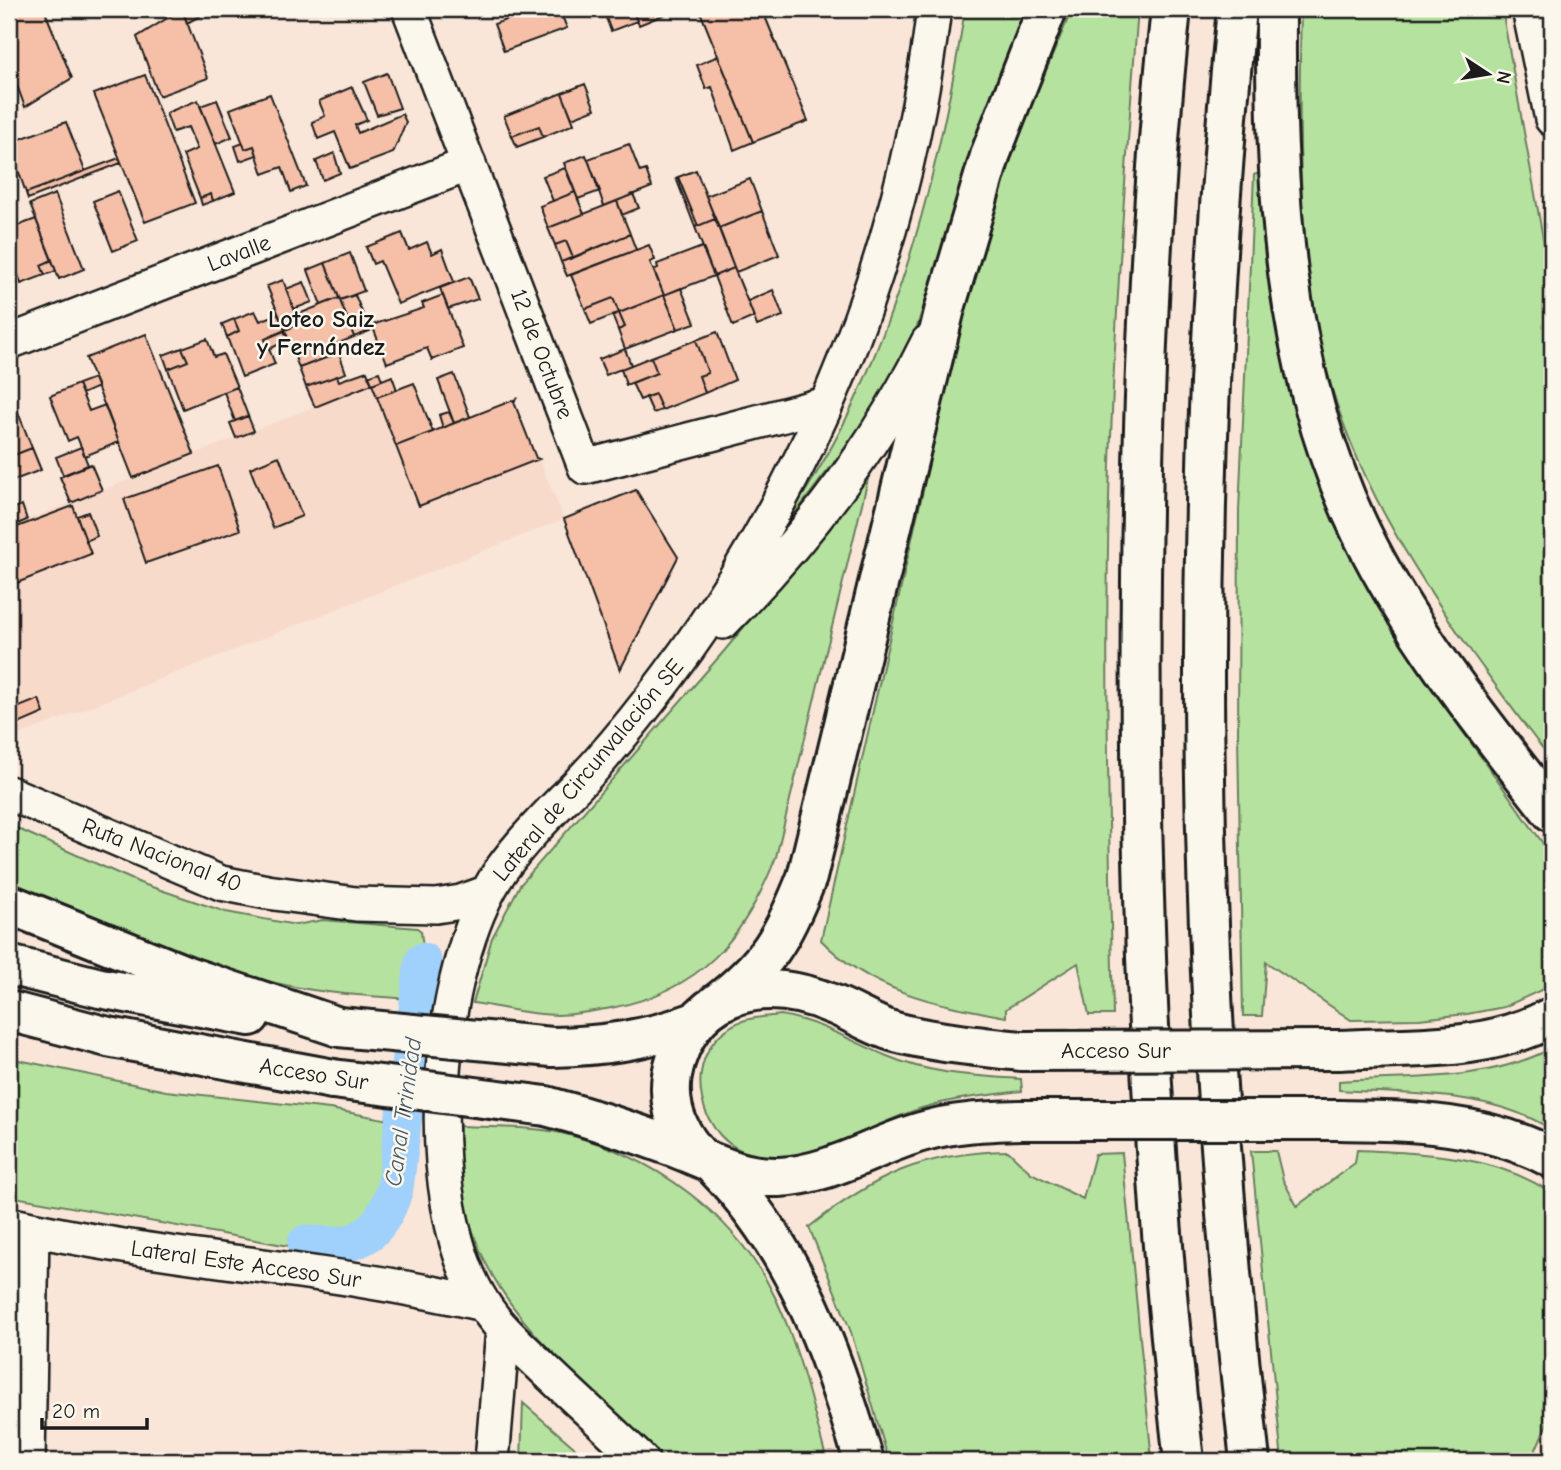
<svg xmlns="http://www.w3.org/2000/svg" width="1561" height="1470" viewBox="0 0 1561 1470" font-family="'Comic Neue',sans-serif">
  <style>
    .built { fill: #f8daca }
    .green { fill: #b6e29f; stroke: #697f5e; stroke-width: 2 }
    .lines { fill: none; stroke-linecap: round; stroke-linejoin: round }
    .canal { stroke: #a0d0fc; stroke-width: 37 }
    .building { fill: #f5bfa8; stroke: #1c1c1c; stroke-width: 2 }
    .minor-casing { stroke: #1c1c1c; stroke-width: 38 }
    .highway-casing { stroke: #1c1c1c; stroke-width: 44 }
    .minor { stroke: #fbf7ec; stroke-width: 33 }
    .highway { stroke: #fbf7ec; stroke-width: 38 }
    .highway-bridge-casing { stroke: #1c1c1c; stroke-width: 44; stroke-linecap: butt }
    .highway-bridge { stroke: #fbf7ec; stroke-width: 38 }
    .labels { text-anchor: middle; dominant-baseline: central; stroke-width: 5; stroke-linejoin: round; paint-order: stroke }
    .street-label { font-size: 23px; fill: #1c1c1c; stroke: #fbf7ec }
    .neighbourhood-label { font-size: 24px; font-weight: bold; fill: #1c1c1c; stroke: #fbf7ec }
    .water-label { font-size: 24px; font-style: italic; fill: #4a5b6a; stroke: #fbf7ec }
  </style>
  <rect width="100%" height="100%" fill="#f9e6d8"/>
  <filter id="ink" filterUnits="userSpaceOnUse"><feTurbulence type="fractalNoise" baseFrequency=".0143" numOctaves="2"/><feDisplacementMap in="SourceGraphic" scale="14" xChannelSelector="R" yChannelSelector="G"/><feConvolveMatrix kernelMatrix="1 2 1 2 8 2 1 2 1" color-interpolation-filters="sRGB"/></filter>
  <g filter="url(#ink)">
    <!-- built -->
    <path class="built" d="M372 384 419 506 539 459 564 519 9 739V527Z"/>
    <!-- green -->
    <path class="green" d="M965 9H1030L957 202 912 342 870 415 764 554C794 510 824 465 847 417 909 290 943 148 965 9Z
      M1072 9H1138C1126 160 1115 312 1110 464 1104 647 1109 831 1113 1015H1089L1078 963 1006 1009V1017C937 1004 872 993 821 940L958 336 989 225 1018 137Z
      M1301 9H1502L1552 289V760C1524 726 1499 690 1473 654 1410 565 1354 475 1326 368 1297 252 1298 128 1301 9Z
      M1259 173 1264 247 1273 306 1298 415 1367 582 1391 627 1418 669 1552 856V985L1504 1007 1467 1014 1419 1019 1351 1020 1266 962 1262 1016H1243L1238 737 1239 511 1254 175Z
      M869 475 776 857C744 939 701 991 611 1008 594 1011 576 1015 558 1015 530 1015 501 1007 473 1003L492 938 520 885 725 650Z
      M9 825 140 883 226 912 296 925 323 920 417 928 421 931 423 948 413 999C370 996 327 994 285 985 192 965 95 924 9 884Z
      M781 1015C821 1022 851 1041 887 1056 928 1074 977 1076 1021 1079L1022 1091C988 1095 954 1098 922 1108 867 1125 816 1165 756 1155 698 1145 679 1059 730 1027 744 1017 764 1017 781 1015Z
      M1552 1048V1130C1490 1090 1410 1095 1339 1090V1081C1410 1077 1488 1082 1552 1048Z
      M9 1058 166 1091 330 1109 400 1122C390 1192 395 1252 303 1237L300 1248 9 1196Z
      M460 1126C493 1128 528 1126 561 1133 652 1154 736 1214 776 1299 800 1350 812 1407 827 1461H666C563 1358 450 1291 460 1126Z
      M1357 1150C1425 1153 1494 1155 1552 1193V1412L1531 1461H1282L1251 1151H1276L1283 1180 1297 1206 1355 1163Z
      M1008 1151 1031 1173 1083 1199 1095 1154 1122 1153 1152 1461H889L851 1332 809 1227C876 1175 922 1153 1008 1151Z
      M523 1403 590 1461H521Z"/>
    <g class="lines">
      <!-- canal -->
      <path class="canal" d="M306 1243C356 1251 381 1236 395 1188L423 961"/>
    </g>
    <!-- building -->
    <path class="building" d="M9 9H44L72 78 25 107 9 64Z
      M182 9H198L200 16 187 23Z
      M182 9 208 78 159 96 137 37Z
      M537 9H559L567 28 504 51 494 24Z
      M621 9H632L637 21 611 31 605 15Z
      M632 9H678L639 25Z
      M699 9H762L808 121 753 142Z
      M718 56 753 142 734 150 712 87 706 89 697 65Z
      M387 73 400 108 377 115 364 82Z
      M145 75 195 203 145 222 94 94Z
      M585 84 595 109 572 118 562 93Z
      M352 87 367 120 355 125 358 133 402 114 406 122 393 153 350 169 335 132 318 139 312 122 325 116 319 101Z
      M562 93 574 124 543 137 539 126 512 136 504 116Z
      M270 94 306 186 291 192 282 167 263 174 254 146 245 149 230 109Z
      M198 100 235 192 213 201 211 194 200 198 183 155 197 149 188 127 173 132 166 113Z
      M217 100 232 137 216 144 200 106Z
      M66 122 85 171 26 193 9 143Z
      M539 126 543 137 517 147 512 136Z
      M243 143 245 149 254 146 257 155 240 161 235 146Z
      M629 144 640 172 646 170 652 187 604 206 588 159Z
      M334 153 340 173 323 180 316 161Z
      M586 155 600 191 578 199 564 163Z
      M119 158 121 163 28 199 26 193Z
      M565 168 575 192 553 201 543 176Z
      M696 170 715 219 698 226 678 177Z
      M678 177 698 226 695 227 676 178Z
      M750 179 762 211 719 228 706 196Z
      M118 191 138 241 113 251 93 201Z
      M575 192 584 214 548 228 540 206Z
      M55 194 84 269 59 279 30 204Z
      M211 194 213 201 202 205 200 198Z
      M633 194 639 208 622 215 617 201Z
      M617 201 630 234 573 258 566 241 555 245 548 228Z
      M762 211 779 255 736 272 719 228Z
      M36 219 52 260 41 265 45 275 21 284 18 274 9 278V229Z
      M715 219 734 268 714 276 695 227Z
      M402 233 409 250 427 242 432 254 442 249 454 282 398 304 380 261 373 264 366 247Z
      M630 234 636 250 567 276 561 262Z
      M566 241 573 258 561 262 555 245Z
      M649 245 655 260 650 262 664 295 619 313 613 298 585 309 571 275Z
      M702 247 714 276 664 295 654 270 658 268 657 264Z
      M350 253 364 291 340 300 325 263Z
      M52 260 56 271 45 275 41 265Z
      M325 263 339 298 321 305 308 270Z
      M734 268 754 317 733 326 714 276Z
      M469 277 478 299 448 309 440 288Z
      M283 280 300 324 285 330 267 286Z
      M304 282 312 302 294 309 286 289Z
      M681 288 695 323 678 329 664 295Z
      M773 290 783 316 757 326 748 301Z
      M355 295 364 317 349 323 340 300Z
      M443 295 463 348 432 360 427 348 387 363 372 325 424 308 422 303Z
      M664 295 678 329 625 349 618 330 625 327 619 313Z
      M339 298 354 337 324 349 328 357 299 368 285 330 300 324 296 315Z
      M613 298 619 313 591 324 585 309Z
      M255 311 260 321 278 314 285 330 265 339 275 364 242 377 227 337 239 331 234 319Z
      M619 313 625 327 618 330 612 315Z
      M364 317 370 331 354 337 349 323Z
      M234 319 239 331 227 337 222 324Z
      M284 331 289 340 269 349 265 339Z
      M717 332 735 380 705 393 699 376 708 373 696 340Z
      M146 334 194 454 133 478 86 358Z
      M207 339 214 357 223 354 237 387 183 409 168 369 188 361 182 348Z
      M696 340 708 373 699 376 705 393 662 410 655 394 640 400 632 383 657 373 651 357Z
      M182 348 188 361 168 369 163 355Z
      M625 349 631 365 606 375 599 359Z
      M339 353 346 373 306 387 299 368Z
      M651 357 657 373 626 385 621 369Z
      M367 371 372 384 315 407 306 387 337 376 339 381Z
      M379 372 382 380 372 384 368 376Z
      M454 374 470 417 454 423 438 380Z
      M392 376 397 390 377 397 372 384Z
      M94 378 98 387 82 394 78 384Z
      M414 383 433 432 396 446 377 397Z
      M78 384 89 411 105 405 119 442 85 456 77 437 68 441 50 396Z
      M237 387 248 416 235 421 224 392Z
      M655 394 662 410 653 413 646 397Z
      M516 399 514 402 536 458 539 459 419 506 396 446Z
      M16 407 32 448 9 457V410Z
      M449 412 454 423 443 428 439 415Z
      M248 416 254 431 236 438 230 423Z
      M81 447 88 465 63 475 56 457Z
      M32 448 41 470 9 482V457Z
      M279 456 302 516 273 528 250 468Z
      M91 464 102 490 71 503 60 477Z
      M218 466 240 530 146 563 124 499Z
      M636 490 678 557 620 670 564 519Z
      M22 505 27 520 10 527 9 510Z
      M73 506 91 554 9 586V530Z
      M88 512 97 536 86 541 77 516Z
      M39 699 44 713 14 726 9 711Z"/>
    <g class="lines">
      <!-- minor casing -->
      <g class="minor-casing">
        <path id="minor" d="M409 9 585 467 826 404
          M1529 9 1552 119
          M9 342 469 164
          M723 622C804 540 877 446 928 342
          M9 793 221 883 267 892 356 904 436 906 461 902 486 893
          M9 1224C165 1260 327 1267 483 1304
          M28 1461 32 1230
          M492 1461 503 1329
          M642 1461C608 1428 573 1397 539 1364 519 1345 497 1326 483 1303 417 1201 434 968 501 870 528 832 564 800 596 765 648 706 693 645 735 578 843 403 909 213 934 9"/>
      </g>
      <!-- highway casing -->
      <g class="highway-casing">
        <path id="highway" d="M1171 9C1151 198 1143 388 1141 578 1138 874 1150 1168 1184 1461
          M1237 9C1188 491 1195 980 1250 1461
          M1276 9C1275 187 1282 368 1361 532 1410 633 1483 724 1552 812
          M9 904 190 977 339 1027
          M9 965 100 988 250 1016
          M715 1005C768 964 783 938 807 877L945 308 991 153 1047 9
          M9 1011 108 1037 333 1079
          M552 1047C602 1046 647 1040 695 1022
          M1339 1050C1412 1046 1486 1053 1552 1017
          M546 1106C587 1117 628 1130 668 1145 707 1159 736 1178 779 1177 830 1175 873 1146 921 1132 954 1122 988 1121 1021 1120
          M1339 1120C1413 1121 1485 1122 1552 1158
          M699 1156C674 1129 664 1095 676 1059 700 987 768 977 832 1004 853 1012 873 1026 895 1032 936 1043 979 1046 1021 1051
          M715 1167C796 1249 832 1353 864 1461"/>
      </g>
      <!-- minor -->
      <use href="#minor" class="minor"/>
      <!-- highway -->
      <use href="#highway" class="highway"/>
      <!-- highway-bridge casing -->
      <g class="highway-bridge-casing">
        <path id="highway-bridge" d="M339 1027 552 1047
          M1021 1051 1339 1050
          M333 1079 546 1106
          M1021 1120H1339"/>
      </g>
      <!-- highway-bridge -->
      <use href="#highway-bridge" class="highway-bridge"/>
    </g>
  </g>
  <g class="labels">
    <!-- street labels -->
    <g class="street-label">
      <text transform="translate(239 253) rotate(-21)">Lavalle</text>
      <text transform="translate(542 354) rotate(69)">12 de Octubre</text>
      <text transform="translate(588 770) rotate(-50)">Lateral de Circunvalación SE</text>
      <text transform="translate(162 855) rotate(21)">Ruta Nacional 40</text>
      <text x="1116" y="1050">Acceso Sur</text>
      <text transform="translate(314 1074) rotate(9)">Acceso Sur</text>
      <text transform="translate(246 1264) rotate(8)">Lateral Este Acceso Sur</text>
    </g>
    <!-- neighbourhood labels -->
    <g class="neighbourhood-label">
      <text x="321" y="319">Loteo Saiz<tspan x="321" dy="28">y Fernández</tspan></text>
    </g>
    <!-- water labels -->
    <g class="water-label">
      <text transform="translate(403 1112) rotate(-82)">Canal Trinidad</text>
    </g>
  </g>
  <!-- margin -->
  <rect width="1561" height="1470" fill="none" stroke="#fbf7ec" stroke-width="35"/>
  <rect x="18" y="18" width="1526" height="1435" fill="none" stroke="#1c1c1c" stroke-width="2.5" filter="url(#ink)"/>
  <!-- north arrow -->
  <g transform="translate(1488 74) rotate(102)" stroke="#fbf7ec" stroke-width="5" paint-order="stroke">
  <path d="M0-5L12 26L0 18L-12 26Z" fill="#1c1c1c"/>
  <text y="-10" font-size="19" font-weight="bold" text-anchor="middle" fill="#1c1c1c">N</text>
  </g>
  <!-- scale -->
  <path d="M42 1418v10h105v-10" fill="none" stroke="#1c1c1c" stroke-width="3.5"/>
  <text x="52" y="1418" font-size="21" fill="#1c1c1c" stroke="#fbf7ec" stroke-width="5" paint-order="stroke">20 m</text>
</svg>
